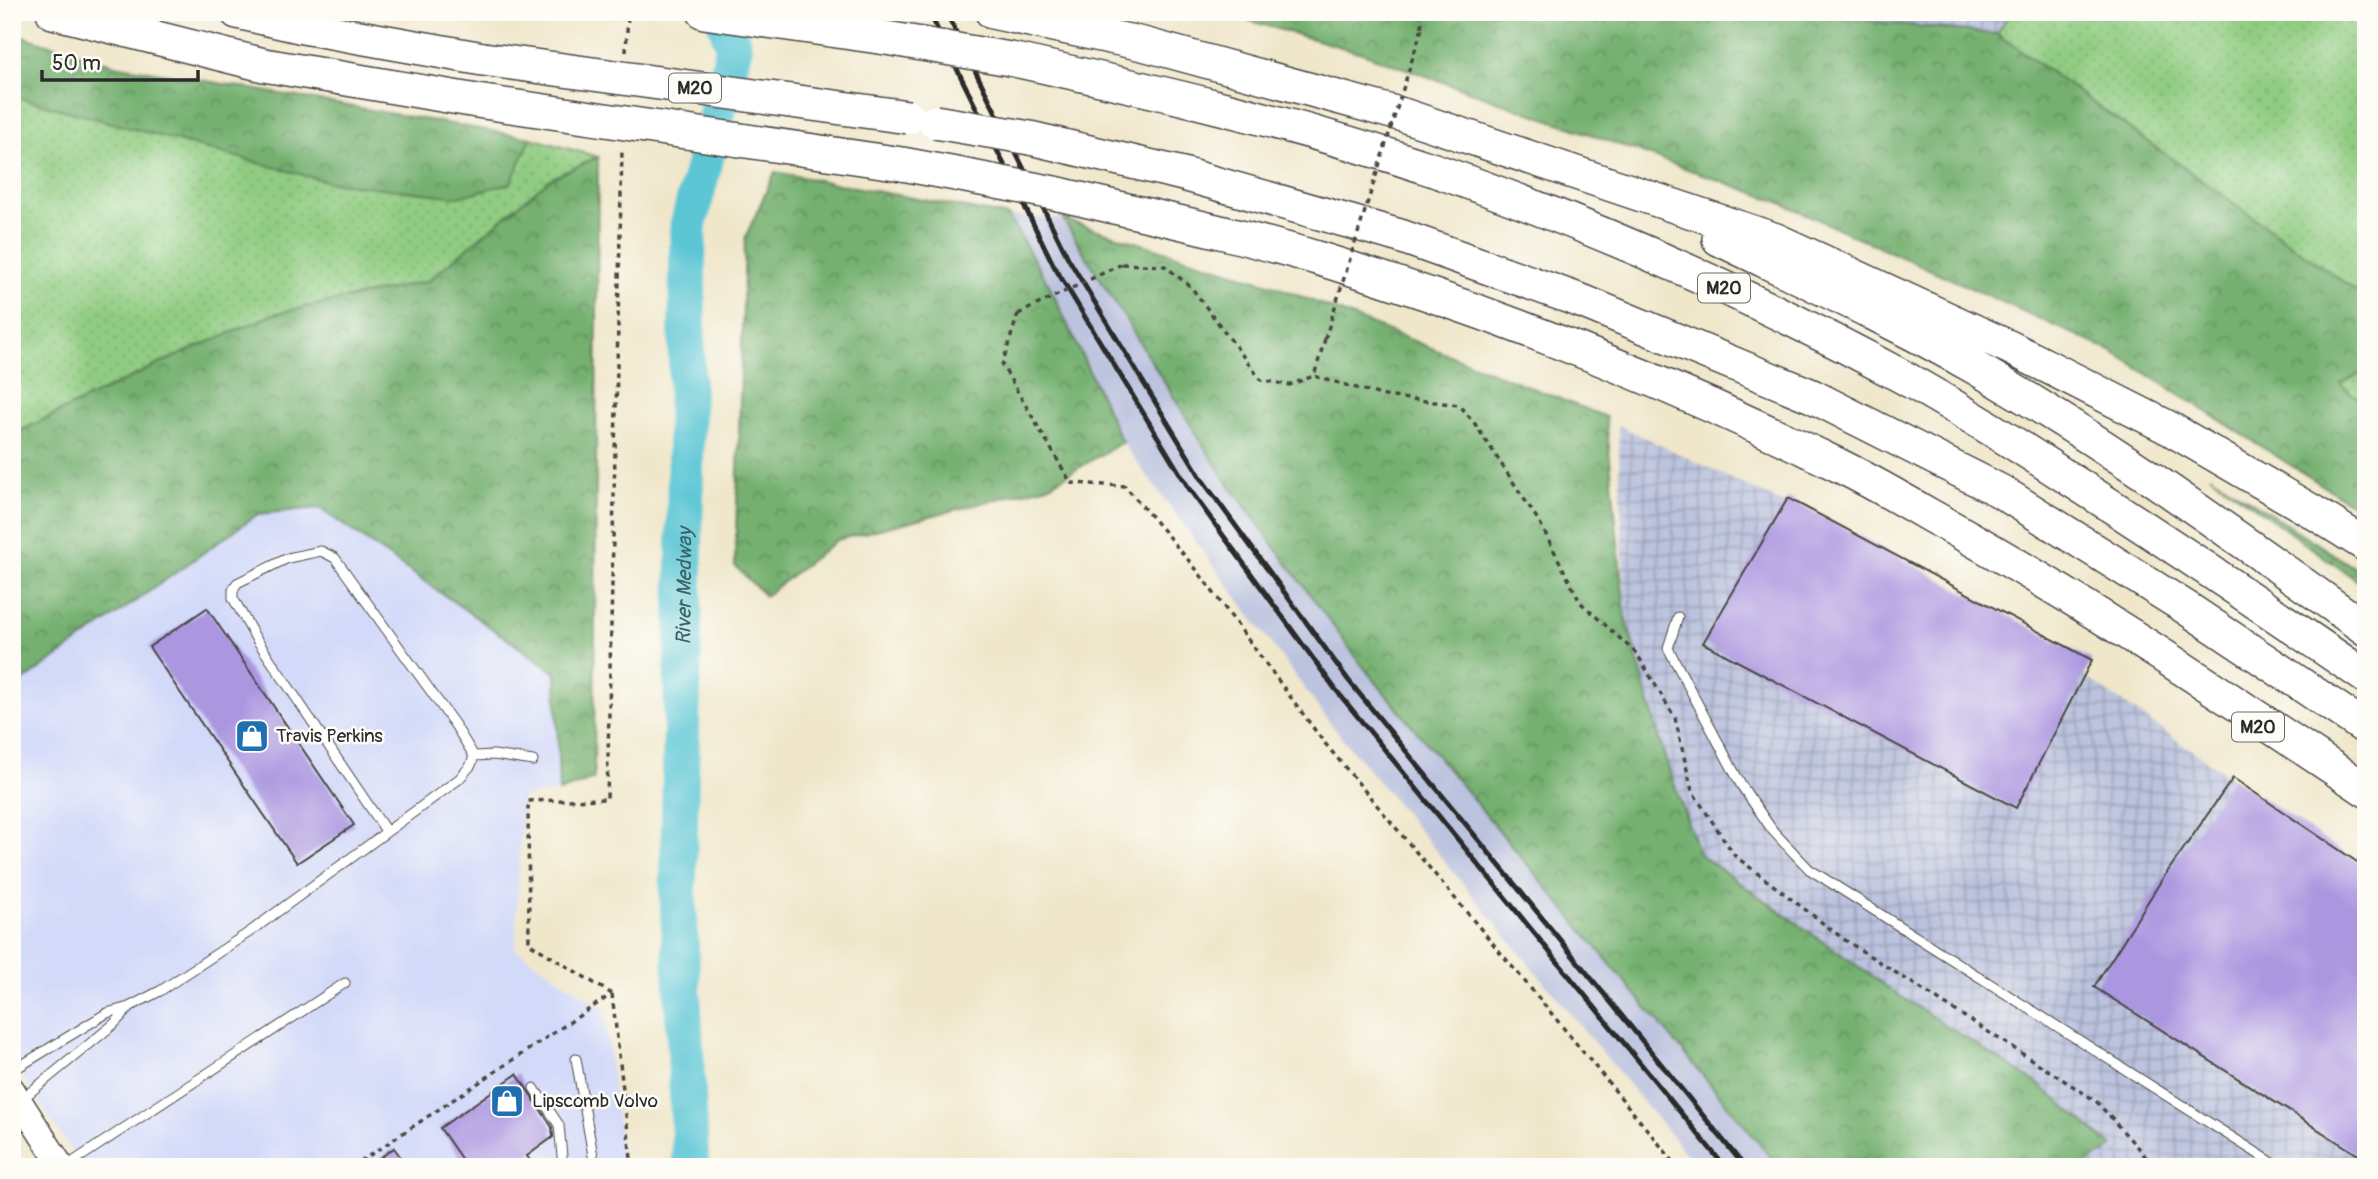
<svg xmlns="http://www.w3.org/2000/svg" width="2378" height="1179" viewBox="0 0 2378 1179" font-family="Pangolin,sans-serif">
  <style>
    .built { fill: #d2d9f9 }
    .industrial { fill: url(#industrial-grid) }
    .railway { fill: #bcc3de }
    .grass { fill: url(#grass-dots); stroke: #5e7c56; stroke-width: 2 }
    .forest { fill: url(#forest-crowns); stroke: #506e4d; stroke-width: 2 }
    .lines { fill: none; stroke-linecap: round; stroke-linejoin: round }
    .river { stroke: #5bc6d5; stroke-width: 37 }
    .building { fill: #ab96e0 }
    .lane-casing { stroke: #494743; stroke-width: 11 }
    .secondary-casing { stroke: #494743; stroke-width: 27 }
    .highway-casing { stroke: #494743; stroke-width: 36 }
    .path { stroke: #494743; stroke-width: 3.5; stroke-dasharray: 5 5; stroke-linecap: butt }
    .lane { stroke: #fff; stroke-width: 9 }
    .secondary { stroke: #fff; stroke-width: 24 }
    .highway { stroke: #fff; stroke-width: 33 }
    .rail { stroke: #2b2b2b; stroke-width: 5 }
    .highway-bridge-casing { stroke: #494743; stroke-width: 36; stroke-linecap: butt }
    .path-bridge { stroke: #494743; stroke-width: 3.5; stroke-dasharray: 5 5; stroke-linecap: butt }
    .highway-bridge { stroke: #fff; stroke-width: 33 }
    .labels { text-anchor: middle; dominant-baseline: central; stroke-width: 5; stroke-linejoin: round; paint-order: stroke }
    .shield { fill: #fdfcf7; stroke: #6a6a68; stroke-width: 2 }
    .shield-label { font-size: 18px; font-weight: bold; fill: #2b2b2b }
    .poi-label { font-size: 19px; fill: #2b2b2b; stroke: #fdfcf7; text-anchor: start }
    .water-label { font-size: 21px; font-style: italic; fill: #3c6166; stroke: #fdfcf7 }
  </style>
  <defs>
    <pattern id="industrial-grid" width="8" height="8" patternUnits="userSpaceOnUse" patternTransform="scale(1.75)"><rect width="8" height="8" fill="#bcc3de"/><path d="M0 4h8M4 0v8" fill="none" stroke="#999fb4"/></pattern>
    <pattern id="grass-dots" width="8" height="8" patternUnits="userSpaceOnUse" patternTransform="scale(1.75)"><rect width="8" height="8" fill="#90cc81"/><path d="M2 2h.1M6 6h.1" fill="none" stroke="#7caf70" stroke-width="1.8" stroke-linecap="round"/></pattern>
    <pattern id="forest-crowns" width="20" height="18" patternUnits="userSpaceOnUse" patternTransform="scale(1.75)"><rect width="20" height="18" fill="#74b06f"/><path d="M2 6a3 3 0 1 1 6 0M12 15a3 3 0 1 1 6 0" fill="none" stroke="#5f8f5b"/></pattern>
  </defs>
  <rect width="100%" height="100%" fill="#fdfcf7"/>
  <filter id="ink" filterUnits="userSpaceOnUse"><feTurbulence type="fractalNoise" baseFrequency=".0143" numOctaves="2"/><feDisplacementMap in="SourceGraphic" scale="14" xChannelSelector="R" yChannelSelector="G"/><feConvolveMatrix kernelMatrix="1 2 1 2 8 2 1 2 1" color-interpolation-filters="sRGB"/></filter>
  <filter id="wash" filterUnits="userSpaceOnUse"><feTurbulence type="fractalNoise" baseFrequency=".00686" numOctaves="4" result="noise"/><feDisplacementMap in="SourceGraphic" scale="28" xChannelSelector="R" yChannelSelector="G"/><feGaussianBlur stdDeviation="1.57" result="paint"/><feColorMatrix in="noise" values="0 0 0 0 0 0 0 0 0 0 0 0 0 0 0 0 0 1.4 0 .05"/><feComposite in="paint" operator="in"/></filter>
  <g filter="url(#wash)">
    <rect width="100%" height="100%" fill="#f0e7cb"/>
    <!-- built -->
    <path class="built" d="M319 508 557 673 559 792 523 796 515 949 604 1009 623 1167H82L12 1061V689L259 514Z"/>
    <!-- industrial -->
    <path class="industrial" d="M1778 12H2010L1997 34Z
      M1618 425 1827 524 2059 659 2366 870V1167H2081L2112 1148 2038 1084 1900 996 1699 854 1665 758 1625 616Z"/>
    <!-- railway -->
    <path class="railway" d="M1008 216 1063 219 1220 472 1364 668 1779 1167H1697L1330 723 1122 442Z"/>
    <!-- grass -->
    <path class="grass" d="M2010 12H2351L2366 20V298L1997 34Z
      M12 96 510 183 531 138 598 157 550 179 428 281 274 314 165 361 12 435Z
      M2366 371V405L2340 384Z"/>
    <!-- forest -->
    <path class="forest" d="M1218 12H1778L1997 34 2366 298V371L2340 384 2366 405V513L2111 351 1777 201 1362 53Z
      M12 33 115 65 531 138 511 183 458 197 329 182 12 96Z
      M598 157 594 779 559 792 556 673 319 508 258 514 12 689V435L165 361 274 314 428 281 550 179Z
      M775 172 1008 216 1050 287 1122 442 1048 486 837 540 765 596 735 566 745 238Z
      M1063 219 1272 285 1606 417 1625 616 1665 758 1699 854 1900 996 2038 1084 2113 1147 2081 1167H1887L1868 1157 1856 1167H1779L1364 668 1220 472Z
      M2210 475 2366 575V587Z"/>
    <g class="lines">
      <!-- river -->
      <path class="river" id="s1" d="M691 1167 678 897 684 604 688 226 734 48 722 12"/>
    </g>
    <g id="blocks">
      <!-- building -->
      <path class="building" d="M1788 498 2092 660 2016 808 1703 643Z
        M207 608 354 825 297 863 149 647Z
        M2233 778 2366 868V1160L2094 987 2161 881Z
        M517 1074 552 1127 553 1137 527 1156 534 1167H467L440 1128Z
        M394 1148 408 1167H367Z"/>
    </g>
  </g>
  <g filter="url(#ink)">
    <use href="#blocks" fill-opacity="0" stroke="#494743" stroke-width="2"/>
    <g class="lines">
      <!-- lane casing -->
      <g class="lane-casing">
        <path id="lane" d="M1678 617 1668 648 1741 785 1773 831 1809 869 2279 1167
          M474 756 494 755 533 761
          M576 1059 595 1167
          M12 1071 107 1013 129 1007 160 991 251 931 459 779 471 765 474 756 455 725 335 558 321 551 288 558 237 583 233 590V598L255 637 386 831
          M534 1088 559 1125 563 1167
          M22 1099 114 1024 128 1009
          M65 1167 345 983"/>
      </g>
      <!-- secondary casing -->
      <g class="secondary-casing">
        <path id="secondary" d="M12 1089 62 1167"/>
      </g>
      <!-- highway casing -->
      <g class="highway-casing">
        <path id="highway" d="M53 12 264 65 477 101
          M237 12 303 27 483 59
          M704 12 886 38
          M992 12 1143 44 1403 115 1776 240 2009 347 2169 428 2315 513 2366 545
          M1010 59C1153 90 1295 123 1434 170 1595 226 1753 296 1903 377 1960 409 2016 444 2071 480 2170 543 2268 610 2366 677
          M1030 138 1183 174 1400 236 1584 302 1812 396 2000 491 2185 607 2366 728
          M902 164 961 175
          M1059 194C1146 215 1234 233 1320 259 1498 313 1673 384 1840 466 1870 481 1900 498 1929 515 2080 598 2222 694 2366 790
          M1719 239C1804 280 1892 320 1974 367 2110 445 2238 538 2366 629"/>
      </g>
      <!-- path -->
      <path class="path" d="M1420 12 1422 28
        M626 52 628 12
        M1122 264 1165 266 1191 287 1261 380 1289 385 1314 376
        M1018 314 1002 365 1071 483 1125 486 1196 569 1323 741 1542 1002 1678 1167
        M1325 339 1314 376 1385 396 1459 405 1473 421 1540 523 1580 602 1637 654 1675 718 1692 791 1735 856 1845 940 2096 1101 2155 1167
        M612 994 529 943 528 801 607 799 622 150
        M612 994 632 1167
        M352 1167 612 994"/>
      <!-- lane -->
      <use href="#lane" class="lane"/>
      <!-- secondary -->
      <use href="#secondary" class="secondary"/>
      <!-- highway -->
      <use href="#highway" class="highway"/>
      <!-- rail -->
      <path class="rail" d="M929 12 1054 266 1190 490 1336 690 1725 1167
        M946 12 1068 258 1203 481 1349 681 1745 1167"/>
      <!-- highway-bridge casing -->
      <g class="highway-bridge-casing">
        <path id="highway-bridge" d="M886 38 1010 59
          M483 59 908 117
          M477 101 902 164
          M935 122 1030 138
          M961 175 1059 194"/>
      </g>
      <!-- path-bridge -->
      <path class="path-bridge" d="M1018 314 1122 264
        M1325 339 1422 28"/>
      <!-- highway-bridge -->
      <use href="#highway-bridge" class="highway-bridge"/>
    </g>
  </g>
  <!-- icons -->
  <defs>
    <g id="shop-square" transform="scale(1.75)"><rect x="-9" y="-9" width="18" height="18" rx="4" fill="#1f6fb2" stroke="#fdfcf7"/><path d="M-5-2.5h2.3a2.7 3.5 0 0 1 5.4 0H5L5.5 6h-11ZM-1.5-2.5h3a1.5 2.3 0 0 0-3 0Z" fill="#fff"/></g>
  </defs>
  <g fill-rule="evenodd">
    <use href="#shop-square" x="252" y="736"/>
    <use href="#shop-square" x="507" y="1101"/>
  </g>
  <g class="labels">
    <!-- shield labels -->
    <g class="shield">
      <rect x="669" y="73.5" width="52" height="29" rx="5"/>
      <rect x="1698" y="273.5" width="52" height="29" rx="5"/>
      <rect x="2232" y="712.5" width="52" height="29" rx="5"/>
    </g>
    <g class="shield-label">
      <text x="695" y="88">M20</text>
      <text x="1724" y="288">M20</text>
      <text x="2258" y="727">M20</text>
    </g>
    <!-- poi labels -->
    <g class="poi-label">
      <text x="276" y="736">Travis Perkins</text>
      <text x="532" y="1101">Lipscomb Volvo</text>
    </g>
    <!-- water labels -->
    <g class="water-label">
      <text stroke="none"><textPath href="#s1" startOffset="581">River Medway</textPath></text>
    </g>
  </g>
  <!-- margin -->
  <rect width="2378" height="1179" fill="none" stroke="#fdfcf7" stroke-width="42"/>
  <!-- scale -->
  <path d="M42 70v10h156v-10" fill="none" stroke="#2b2b2b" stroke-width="3.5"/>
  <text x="52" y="70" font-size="21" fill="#2b2b2b" stroke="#fdfcf7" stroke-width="5" paint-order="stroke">50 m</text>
</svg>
